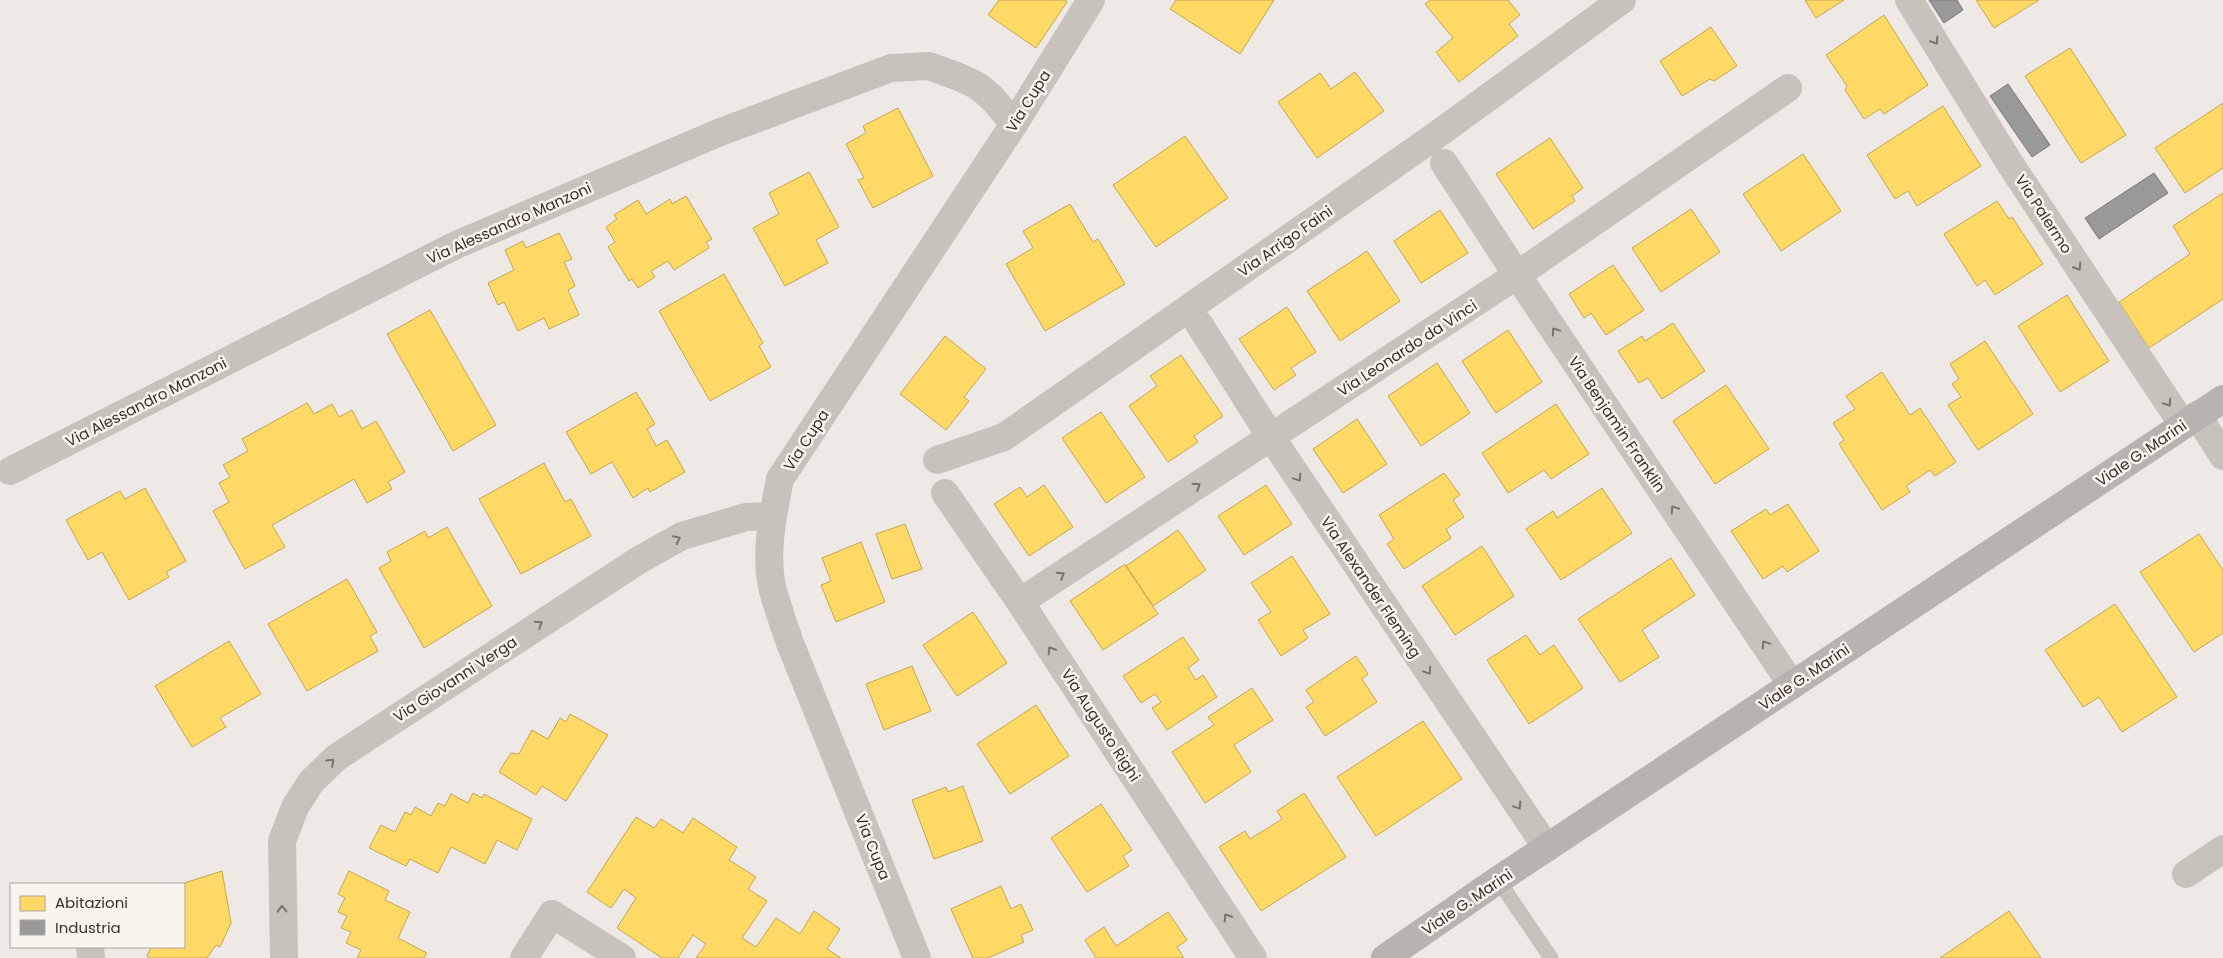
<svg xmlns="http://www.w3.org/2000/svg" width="2223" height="958" viewBox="0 0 2223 958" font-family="Poppins,sans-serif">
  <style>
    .homes { fill: #ffd966; stroke: #c3a654 }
    .industry { fill: #999; stroke: #7c7a78 }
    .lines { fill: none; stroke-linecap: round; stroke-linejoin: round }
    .lane { stroke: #c8c2bd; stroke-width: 15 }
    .street { stroke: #c8c2bd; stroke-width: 28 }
    .secondary { stroke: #b8b3ae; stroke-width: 28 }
    .oneway { stroke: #79726d }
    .labels { text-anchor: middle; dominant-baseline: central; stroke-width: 5; stroke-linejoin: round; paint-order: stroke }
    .street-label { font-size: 15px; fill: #38302b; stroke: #f9f4ed }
  </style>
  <rect width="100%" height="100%" fill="#eee9e4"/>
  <!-- homes -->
  <path class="homes" d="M999 0H1065L1067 2 1036 48 988 15Z
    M1176 0H1274L1240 54 1170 9Z
    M1430 0H1508L1520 15 1509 24 1518 36 1459 82 1436 52 1453 38 1425 4Z
    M1805 0H1844L1816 18Z
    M1976 0H2039L1994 28Z
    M1884 15 1928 85 1884 114 1880 109 1864 119 1845 90 1847 86 1826 55Z
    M1711 27 1737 66 1714 81 1710 79 1682 96 1660 61Z
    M2070 48 2126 135 2081 163 2025 76Z
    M1355 72 1384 111 1317 158 1278 102 1320 73 1331 89Z
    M2223 103V168L2185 193 2155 148Z
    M1943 106 1981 166 1917 206 1908 191 1895 199 1867 155Z
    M898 108 933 176 873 208 858 180 864 178 846 144 866 133 863 126Z
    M1185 136 1228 198 1156 247 1113 185Z
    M1550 138 1583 188 1572 196 1575 201 1533 229 1496 174Z
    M1803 154 1841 211 1781 251 1743 194Z
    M809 172 839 227 816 240 828 263 785 286 753 228 779 214 769 193Z
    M2223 193V299L2149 348 2119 302 2190 254 2173 226Z
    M686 196 712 239 706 242 709 248 674 270 668 261 651 271 655 277 638 288 632 279 629 281 608 247 615 242 606 227 617 219 614 215 638 200 646 214 670 199 672 204Z
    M1997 201 2009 219 2012 217 2043 264 1995 295 1985 280 1977 286 1944 234Z
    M1070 204 1093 242 1098 239 1125 284 1045 331 1006 264 1033 248 1023 231Z
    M1691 209 1720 252 1661 292 1632 248Z
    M1440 210 1468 253 1421 283 1394 241Z
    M559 233 572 259 564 262 575 286 568 290 579 315 549 329 544 318 518 331 504 302 498 305 488 283 514 270 505 250 523 241 526 248Z
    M1367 251 1400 301 1340 341 1307 291Z
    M1613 265 1644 310 1606 335 1591 313 1584 318 1569 294Z
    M724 274 763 343 759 346 771 367 710 401 659 311Z
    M2067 295 2109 361 2060 392 2018 326Z
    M1287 307 1316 352 1291 368 1296 375 1274 390 1239 339Z
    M430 310 496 425 453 451 387 334Z
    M1673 323 1705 371 1662 399 1648 378 1639 383 1618 351 1642 336 1645 341Z
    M1508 330 1542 382 1496 413 1462 361Z
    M945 336 986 369 964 397 969 401 946 430 900 394Z
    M1985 341 2033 414 1978 450 1948 405 1961 397 1952 384 1959 379 1950 364Z
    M1181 355 1223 416 1194 436 1198 442 1168 462 1129 406 1157 386 1150 376Z
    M1437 363 1470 413 1421 446 1388 396Z
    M1882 372 1910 415 1920 408 1956 462 1935 476 1930 470 1906 486 1910 492 1882 510 1839 444 1844 440 1833 423 1855 409 1846 396Z
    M1726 385 1769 449 1715 484 1673 421Z
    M636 392 655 424 647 429 656 446 667 440 685 472 650 492 648 488 633 498 612 462 591 474 566 432Z
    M307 403 314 414 332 404 339 417 352 410 362 429 376 421 405 472 388 482 392 489 367 503 354 479 272 525 285 547 245 569 213 511 229 502 219 483 230 477 223 465 248 451 242 439Z
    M1556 404 1589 454 1551 479 1544 470 1508 493 1482 453Z
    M1101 412 1145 477 1106 503 1062 438Z
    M1357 419 1387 464 1343 493 1313 449Z
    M544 463 565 502 571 499 591 536 521 574 479 499Z
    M1444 473 1460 495 1453 500 1464 517 1446 529 1451 538 1404 569 1387 544 1394 539 1379 515Z
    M1044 485 1073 527 1029 556 994 504 1020 487 1027 497Z
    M1266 485 1292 524 1244 555 1218 516Z
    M145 488 186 561 166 572 169 577 129 600 102 552 88 560 66 520 120 491 125 499Z
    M1602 488 1632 533 1561 580 1526 529 1553 511 1557 518Z
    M1788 504 1819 551 1787 572 1783 566 1763 579 1731 531 1766 509 1770 515Z
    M905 524 922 569 892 579 876 534Z
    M447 527 492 606 424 648 379 568 391 561 387 552 425 531 428 538Z
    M1178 530 1206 570 1153 606 1126 566Z
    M2199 534 2223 570V633L2194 652 2140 572Z
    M861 542 885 602 836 622 821 585 831 581 822 558Z
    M1482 546 1514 596 1455 635 1422 586Z
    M1292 556 1330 614 1303 630 1308 638 1281 656 1258 620 1271 612 1251 583Z
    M1671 558 1695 595 1642 630 1659 657 1620 682 1578 619Z
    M1125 564 1158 614 1103 650 1070 601Z
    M347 579 377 632 370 636 378 651 307 691 268 624Z
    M2115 604 2177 697 2122 732 2099 697 2083 707 2045 650Z
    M973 612 1007 663 957 696 923 645Z
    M1526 635 1540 655 1554 645 1583 688 1529 724 1487 660Z
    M1183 637 1199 660 1188 668 1196 680 1203 675 1217 697 1167 730 1152 708 1161 702 1155 694 1141 703 1123 676Z
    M229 641 261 694 220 718 226 727 192 747 155 686Z
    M1356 656 1368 674 1362 679 1377 702 1325 736 1306 707 1314 702 1306 690Z
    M912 666 931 711 884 730 866 684Z
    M1252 688 1273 720 1234 745 1251 772 1205 803 1172 752 1214 725 1208 717Z
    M1036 705 1069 756 1010 794 977 744Z
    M570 714 608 735 566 801 542 786 536 795 499 772 511 753 519 754 532 730 548 739 560 718 566 722Z
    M1423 721 1462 779 1376 836 1337 777Z
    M963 786 983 841 934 859 912 800 946 787 948 792Z
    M473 793 482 798 484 794 532 819 517 850 497 840 485 864 451 847 438 873 410 859 406 866 369 848 381 825 395 832 405 812 411 815 415 807 431 816 438 803 445 806 451 794 468 803Z
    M1304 793 1346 857 1261 911 1219 847 1245 831 1250 839 1282 819 1277 811Z
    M1101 804 1132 850 1123 856 1129 866 1087 892 1051 838Z
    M636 817 654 828 661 819 683 833 693 818 737 847 729 860 756 877 748 889 767 901 742 938 756 947 776 918 800 934 814 911 840 929 827 949 841 958H696L706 944 693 935 678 958H662L617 928 636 898 624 889 611 908 587 892Z
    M222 871 231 923 220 947 216 945 207 958H150L147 956 151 947H184V884H181Z
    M349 871 389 891 385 900 410 912 398 938 427 953 424 958H357L361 950 346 943 351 932 341 928 347 916 338 912 345 898 338 894Z
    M1001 886 1011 909 1021 904 1033 930 1021 935 1024 942 988 958H973L951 909Z
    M2009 911 2041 958H1940Z
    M1168 912 1187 940 1177 947 1184 958H1096L1085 940 1104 927 1116 946Z"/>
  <!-- industry -->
  <path class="industry" d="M1929 0H1957L1963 10 1944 23Z
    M2008 84 2050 145 2032 157 1990 96Z
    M2154 173 2168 193 2099 239 2085 218Z"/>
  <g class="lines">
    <!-- lane -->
    <path class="lane" d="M1498 880 1551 958"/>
    <!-- street -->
    <path class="street" d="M1909 0 2009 162 2183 425
      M1444 163 1517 275 1792 685
      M1199 324 1271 437 1547 848
      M2197 415 2223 456
      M937 460 1004 437 1431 139 1622 0
      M10 471 456 245 718 133 891 68 929 66 959 77 978 86 992 98 1014 124
      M945 493 1020 602 1253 958
      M1020 602 1517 275 1788 88
      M2186 874 2223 849
      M90 947 91 958
      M284 958 282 841 295 807 311 782 337 757 639 560 682 536 746 517 773 516
      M524 958 552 914 622 958
      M917 958 790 643C784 626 778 608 773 591 764 555 773 514 780 479L1014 124 1091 0"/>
    <!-- secondary -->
    <path class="secondary" d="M1385 958 1498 880 2223 399"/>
  </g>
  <!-- one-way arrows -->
  <defs><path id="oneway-chevron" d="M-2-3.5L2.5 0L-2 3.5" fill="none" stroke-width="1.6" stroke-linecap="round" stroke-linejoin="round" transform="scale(1.25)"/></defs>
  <g class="oneway">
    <use href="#oneway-chevron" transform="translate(1935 41) rotate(58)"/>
    <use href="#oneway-chevron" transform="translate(2078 267) rotate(57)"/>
    <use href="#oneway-chevron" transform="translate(1555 331) rotate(-124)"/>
    <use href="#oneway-chevron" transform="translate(2168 403) rotate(56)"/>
    <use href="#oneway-chevron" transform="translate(1298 478) rotate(56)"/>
    <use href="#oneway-chevron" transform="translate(1197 486) rotate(-33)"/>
    <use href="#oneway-chevron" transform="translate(1674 509) rotate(-124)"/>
    <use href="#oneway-chevron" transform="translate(677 539) rotate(-26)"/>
    <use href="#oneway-chevron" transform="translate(1061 575) rotate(-33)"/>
    <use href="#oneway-chevron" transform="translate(539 624) rotate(-33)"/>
    <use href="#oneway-chevron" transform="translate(1765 644) rotate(-124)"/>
    <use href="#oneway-chevron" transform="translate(1051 650) rotate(-123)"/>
    <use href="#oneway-chevron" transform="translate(1428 671) rotate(56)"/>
    <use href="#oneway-chevron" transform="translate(331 762) rotate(-44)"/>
    <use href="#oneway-chevron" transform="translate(1518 806) rotate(56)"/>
    <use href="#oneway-chevron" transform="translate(282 909) rotate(-91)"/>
    <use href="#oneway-chevron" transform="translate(1227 917) rotate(-123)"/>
  </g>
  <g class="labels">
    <!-- street labels -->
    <g class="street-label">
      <text transform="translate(1028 101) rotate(-58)">Via Cupa</text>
      <text transform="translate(2044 214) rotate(57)">Via Palermo</text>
      <text transform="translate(509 223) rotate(-24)">Via Alessandro Manzoni</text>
      <text transform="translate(1285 241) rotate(-35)">Via Arrigo Faini</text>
      <text transform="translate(1407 348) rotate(-33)">Via Leonardo da Vinci</text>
      <text transform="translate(146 402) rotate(-27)">Via Alessandro Manzoni</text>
      <text transform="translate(1617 424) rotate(56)">Via Benjamin Franklin</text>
      <text transform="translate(806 440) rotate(-57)">Via Cupa</text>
      <text transform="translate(2141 453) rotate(-34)">Viale G. Marini</text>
      <text transform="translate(1371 587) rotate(56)">Via Alexander Fleming</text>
      <text transform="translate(1804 677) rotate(-34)">Viale G. Marini</text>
      <text transform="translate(455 679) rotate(-33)">Via Giovanni Verga</text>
      <text transform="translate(1101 725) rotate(57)">Via Augusto Righi</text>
      <text transform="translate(873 847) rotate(68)">Via Cupa</text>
      <text transform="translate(1467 902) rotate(-34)">Viale G. Marini</text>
    </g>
  </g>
  <!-- legend -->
  <rect x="10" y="883" width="175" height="65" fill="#f9f4ed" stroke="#aca69f"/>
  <rect x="20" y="896" width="25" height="15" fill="#ffd966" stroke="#aca69f"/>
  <text x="55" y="908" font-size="15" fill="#38302b">Abitazioni</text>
  <rect x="20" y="920" width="25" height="15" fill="#999999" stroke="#aca69f"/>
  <text x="55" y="933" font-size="15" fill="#38302b">Industria</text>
</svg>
